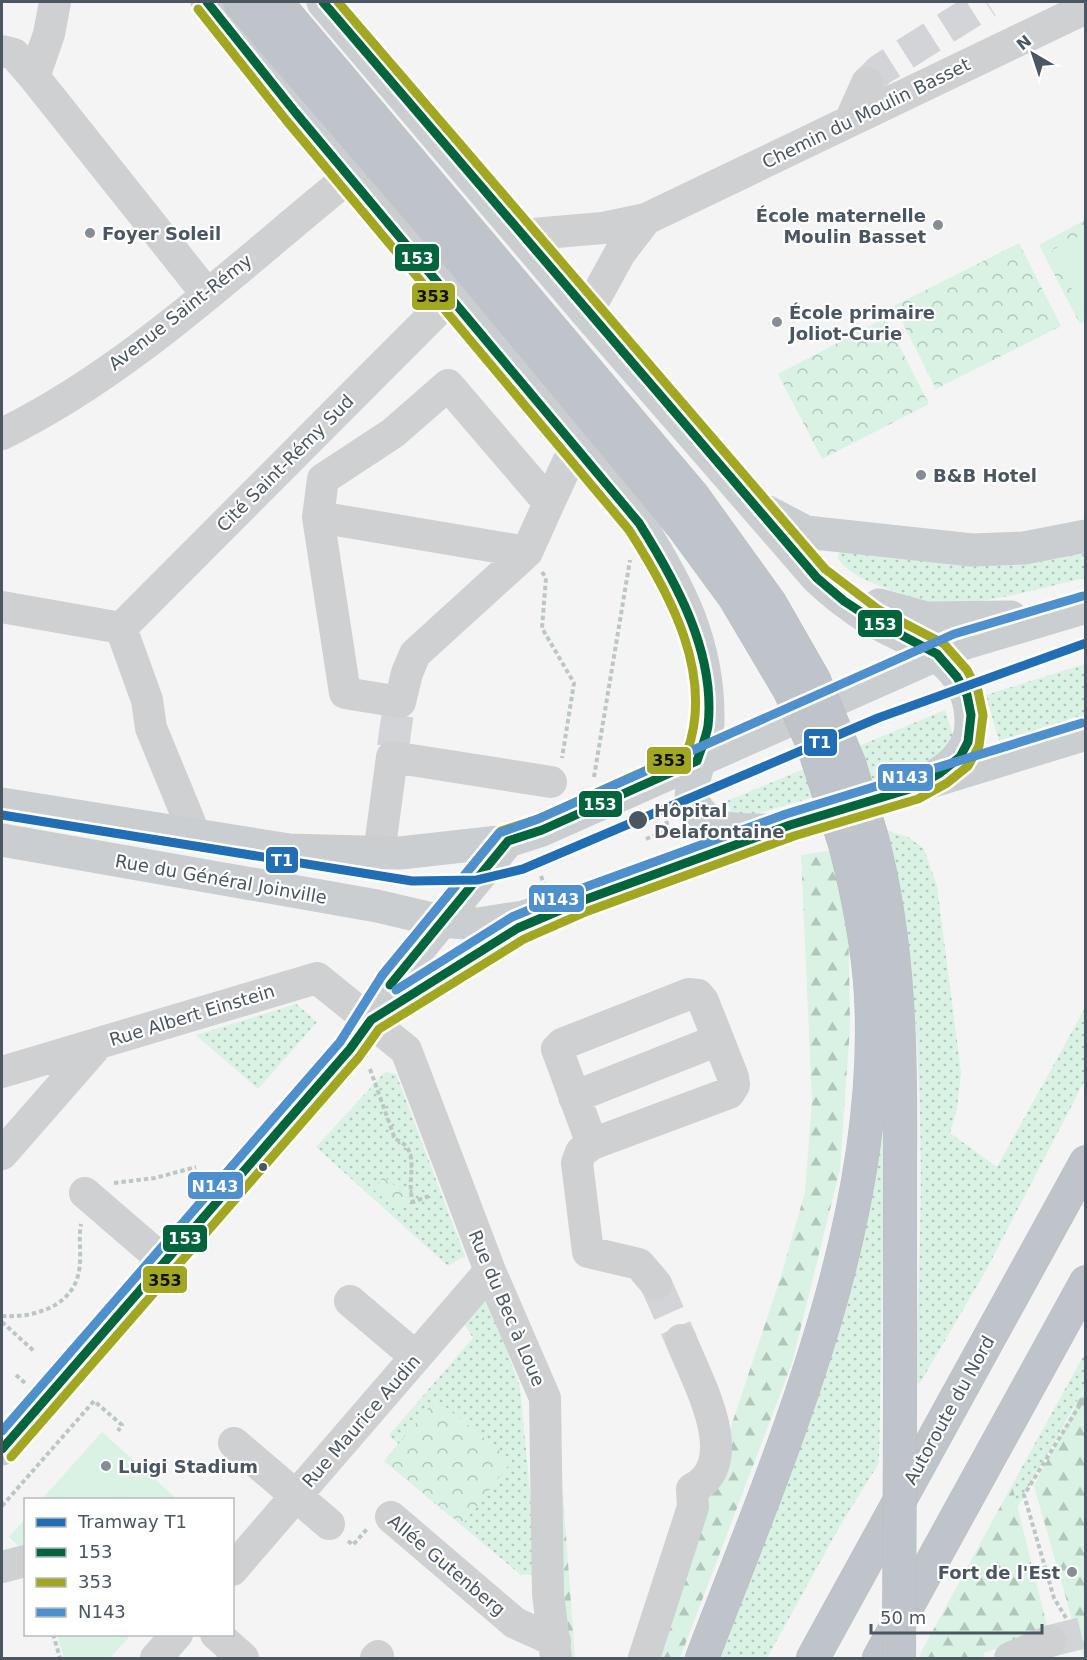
<svg xmlns="http://www.w3.org/2000/svg" width="1087" height="1660" viewBox="0 0 1087 1660" font-family="'DejaVu Sans',sans-serif">
  <style>
    .grass { fill: url(#grass-dots) }
    .forest { fill: url(#forest-firs) }
    .park { fill: url(#park-crowns) }
    .pitch { fill: #d9f2e3 }
    .lines { fill: none; stroke-linecap: round; stroke-linejoin: round }
    .minor-tunnel { stroke: #d2d4d7; stroke-width: 32; stroke-dasharray: 32 16; stroke-linecap: butt }
    .highway-casing { stroke: #b9bec3; stroke-width: 34 }
    .path { stroke: #bcc7c4; stroke-width: 4; stroke-dasharray: 4.5 3; stroke-linecap: butt }
    .minor { stroke: #ced0d2; stroke-width: 32 }
    .major { stroke: #caced1; stroke-width: 33 }
    .highway { stroke: #bec4c9; stroke-width: 33 }
    .highway-bridge-casing { stroke: #b9bec3; stroke-width: 34; stroke-linecap: butt }
    .highway-bridge { stroke: #bec4c9; stroke-width: 33 }
    .bus-1-casing { stroke: #fff; stroke-width: 14 }
    .bus-2-casing { stroke: #fff; stroke-width: 14 }
    .bus-3-casing { stroke: #fff; stroke-width: 14 }
    .bus-1 { stroke: #00643c; stroke-width: 9 }
    .bus-2 { stroke: #a2a722; stroke-width: 9 }
    .bus-3 { stroke: #4d90cd; stroke-width: 9 }
    .tram-1-casing { stroke: #fff; stroke-width: 14 }
    .tram-1 { stroke: #216eb4; stroke-width: 9 }
    .poi-dot { fill: #868d94; stroke: #fff; stroke-width: 2 }
    .stop-dot { fill: #4a5661; stroke: #fff; stroke-width: 2 }
    .labels { text-anchor: middle; dominant-baseline: central; stroke-width: 4.5; stroke-linejoin: round; paint-order: stroke }
    .street-label { font-size: 18px; fill: #4a5661; stroke: #fff }
    .poi-label { font-size: 18px; font-weight: bold; fill: #4a5661; stroke: #fff; text-anchor: start }
    .stop-label { font-size: 18px; font-weight: bold; fill: #4a5661; stroke: #fff; text-anchor: start }
    .line-badge { stroke: #fff; stroke-width: 2 }
    .badge-label { font-size: 16px; text-anchor: middle; font-weight: bold; fill: #fff }
    .pale-badge-label { font-size: 16px; text-anchor: middle; font-weight: bold; fill: #111 }
  </style>
  <defs>
    <pattern id="grass-dots" width="8" height="8" patternUnits="userSpaceOnUse" patternTransform="scale(1.5)"><rect width="8" height="8" fill="#d9f2e3"/><path d="M2 2h.1M6 6h.1" fill="none" stroke="#b2c7bb" stroke-width="1.8" stroke-linecap="round"/></pattern>
    <pattern id="forest-firs" width="22" height="20" patternUnits="userSpaceOnUse" patternTransform="scale(1.5)"><rect width="22" height="20" fill="#d9f2e3"/><path d="M5 1l3.5 6h-7zM16 11l3.5 6h-7z" fill="#b2c7bb"/></pattern>
    <pattern id="park-crowns" width="20" height="18" patternUnits="userSpaceOnUse" patternTransform="scale(1.5)"><rect width="20" height="18" fill="#d9f2e3"/><path d="M2 6a3 3 0 1 1 6 0M12 15a3 3 0 1 1 6 0" fill="none" stroke="#b2c7bb"/></pattern>
  </defs>
  <rect width="100%" height="100%" fill="#f4f4f4"/>
  <!-- grass -->
  <path class="grass" d="M840 547 1085 549V578C1039 588 979 608 932 602 916 600 903 594 888 589 868 581 853 577 838 559Z
    M1085 664V715L999 741 986 695Z
    M945 710 954 738 932 762 743 818H733L727 801Z
    M888 831 908 837 924 849 937 886 961 1072 957 1109 950 1133 997 1167 1085 1008V1080L984 1274 920 1383H914C924 1200 928 1011 888 831Z
    M296 1004 317 1022 258 1089 196 1035Z
    M385 1072 396 1074 465 1256 448 1266 316 1147Z
    M879 1123H885L879 1463 841 1524 767 1658H717Z
    M486 1294 520 1387 538 1574 521 1575 384 1461 398 1444 389 1435 473 1338 462 1320Z
    M1085 1353V1387L1017 1508 1012 1485Z"/>
  <!-- forest -->
  <path class="forest" d="M834 850 848 908 850 1027 840 1169 792 1363 680 1658H654L781 1276 805 1192 812 1101 801 855Z
    M1085 1388 1086 1658H1083L1034 1486Z
    M1012 1485 1049 1634 985 1652 982 1658H918Z
    M563 1494 575 1658H562L550 1497Z"/>
  <!-- park -->
  <path class="park" d="M1085 220V321L1080 324 1039 245Z
    M1019 243 1061 326 936 389 894 306Z
    M885 318 929 404 822 459 778 374Z
    M384 1176 407 1197 396 1210 373 1189Z
    M436 1399 512 1461 462 1525 384 1461Z"/>
  <!-- pitch -->
  <path class="pitch" d="M1083 234 1086 239 1084 313 1052 250Z
    M102 1432 177 1499H42Z
    M25 1519V1552L9 1537Z
    M57 1635V1634L131 1635 110 1658H64Z"/>
  <g class="lines">
    <!-- minor-tunnel -->
    <path class="minor-tunnel" d="M867 83 880 70 987 2
      M393 747 398 712
      M656 1284 681 1340
      M1050 1641 1086 1632"/>
    <!-- highway casing -->
    <g class="highway-casing">
      <path id="highway" d="M239 2 463 262 683 527 735 598 790 691
        M276 2 693 496 770 603 814 680
        M872 838C900 945 901 1054 900 1164 900 1247 900 1329 900 1411
        M702 1658C781 1452 883 1222 871 996 868 944 858 894 845 844
        M813 1658 1086 1162
        M879 1658 1086 1282"/>
    </g>
    <!-- path -->
    <path class="path" d="M542 572 546 578 542 628 574 683 562 758
      M594 777 630 560
      M666 821 674 840
      M646 839 670 829
      M541 876 544 884
      M370 1069 395 1139C423 1149 405 1180 413 1202L432 1195
      M114 1183 155 1178 196 1167
      M2 1316C33 1318 73 1307 79 1271 82 1255 78 1239 81 1224
      M2 1322 35 1352
      M16 1375 25 1383
      M2 1506 94 1401 122 1425 118 1431
      M348 1541 353 1545 367 1529
      M1066 1618 1054 1598 1024 1495 1086 1395
      M53 1634 60 1658"/>
    <!-- minor -->
    <path class="minor" d="M2 51 14 54 34 77 206 293
      M34 77 49 34 55 2
      M850 121 867 83
      M521 235 603 228 646 219 1086 8
      M587 313 620 253 646 219
      M448 385 549 503 527 552 415 654 407 673 400 702 345 693 318 517 323 479 393 433Z
      M2 434C129 372 239 266 349 177
      M549 503 575 447
      M318 517 527 552
      M2 607 121 628 450 298
      M121 628 147 700 151 728 195 835
      M379 854 392 757 551 782
      M2 1072 317 978 406 1050 490 1271 545 1398 548 1594 556 1658
      M574 1097 718 1040
      M592 1144 557 1049 562 1044 689 994 698 995 703 1001 733 1077 734 1085 729 1093 592 1144 581 1152 577 1163 588 1252 639 1264 656 1284
      M2 1154 99 1043
      M85 1193 165 1262
      M350 1301 416 1357
      M234 1443 329 1524
      M391 1517 515 1623 555 1641
      M2 1567 25 1561
      M232 1570 490 1271
      M216 1634 243 1658
      M156 1658 177 1634
      M376 1658 378 1656
      M644 1658 693 1507 692 1489C745 1462 696 1379 681 1340
      M1010 1658 1050 1641"/>
    <!-- major -->
    <path class="major" d="M207 2 295 112 639 523C679 586 709 643 708 720 708 744 693 771 691 797 707 832 730 830 765 830
      M323 2 587 313 817 578C834 594 852 608 872 620 917 646 971 659 971 723 971 748 954 765 933 777
      M768 512 806 532 972 550 1024 548 1086 536
      M879 605 926 618 1011 617
      M2 804 289 850 400 853 508 841 542 830 959 645 1086 607
      M2 840 377 906 441 921 478 924 523 917 584 900 790 825 1086 734
      M375 1018 525 925
      M2 1449 350 1049 392 982 508 841"/>
    <!-- highway -->
    <use href="#highway" class="highway"/>
    <!-- highway-bridge casing -->
    <g class="highway-bridge-casing">
      <path id="highway-bridge" d="M814 680 849 763 872 838
        M790 691 814 748 845 844
        M899 1658 900 1411"/>
    </g>
    <!-- highway-bridge -->
    <use href="#highway-bridge" class="highway-bridge"/>
    <!-- bus-1 casing -->
    <g class="bus-1-casing">
      <path id="bus-1" d="M207 2 295 112 639 523C676 582 716 653 708 726 706 738 701 749 697 761L542 830 508 841 390 985
        M2 1449 350 1049 371 1020 518 928 584 900 790 825 913 788 940 773 960 757 968 742 971 715 967 695 957 677 937 654 873 620 844 601 817 578 323 2"/>
    </g>
    <!-- bus-2 casing -->
    <g class="bus-2-casing">
      <path id="bus-2" d="M198 9 286 120 629 530C670 594 715 675 687 752L538 819 501 831 381 977
        M11 1457 359 1057 379 1029 524 939 588 911 794 836 918 799 947 783 968 766 979 746 983 715 978 691 967 670 944 644 879 610 825 569 338 2"/>
    </g>
    <!-- bus-3 casing -->
    <g class="bus-3-casing">
      <path id="bus-3" d="M396 990 512 917 580 889 786 814 1082 723
        M2 1431 340 1042 383 974 499 833 538 819 954 634 1083 596"/>
    </g>
    <!-- bus-1 -->
    <use href="#bus-1" class="bus-1"/>
    <!-- bus-2 -->
    <use href="#bus-2" class="bus-2"/>
    <!-- bus-3 -->
    <use href="#bus-3" class="bus-3"/>
    <!-- tram-1 casing -->
    <g class="tram-1-casing">
      <path id="tram-1" d="M2 815 412 881 477 880 523 869 878 718 1086 643"/>
    </g>
    <!-- tram-1 -->
    <use href="#tram-1" class="tram-1"/>
  </g>
  <!-- markers -->
  <g class="poi-dot">
    <circle cx="938" cy="225" r="6"/>
    <circle cx="90" cy="233" r="6"/>
    <circle cx="777" cy="322" r="6"/>
    <circle cx="921" cy="475" r="6"/>
    <circle cx="106" cy="1466" r="6"/>
    <circle cx="1072" cy="1572" r="6"/>
  </g>
  <g class="stop-dot">
    <circle cx="638" cy="820" r="10"/>
    <circle cx="263" cy="1167" r="5"/>
  </g>
  <g class="labels">
    <!-- street labels -->
    <g class="street-label">
      <text transform="translate(866 113) rotate(-26)">Chemin du Moulin Basset</text>
      <text transform="translate(180 312) rotate(-38)">Avenue Saint-Rémy</text>
      <text transform="translate(285 463) rotate(-45)">Cité Saint-Rémy Sud</text>
      <text transform="translate(221 879) rotate(10)">Rue du Général Joinville</text>
      <text transform="translate(192 1015) rotate(-17)">Rue Albert Einstein</text>
      <text transform="translate(507 1308) rotate(67)">Rue du Bec à Loue</text>
      <text transform="translate(949 1410) rotate(-61)">Autoroute du Nord</text>
      <text transform="translate(361 1421) rotate(-49)">Rue Maurice Audin</text>
      <text transform="translate(447 1565) rotate(40)">Allée Gutenberg</text>
    </g>
    <!-- poi labels -->
    <g class="poi-label">
      <text x="926" y="215" text-anchor="end">École maternelle<tspan x="926" dy="21">Moulin Basset</tspan></text>
      <text x="102" y="233">Foyer Soleil</text>
      <text x="789" y="312">École primaire<tspan x="789" dy="21">Joliot-Curie</tspan></text>
      <text x="933" y="475">B&amp;B Hotel</text>
      <text x="118" y="1466">Luigi Stadium</text>
      <text x="1060" y="1572" text-anchor="end">Fort de l'Est</text>
    </g>
    <!-- stop labels -->
    <g class="stop-label">
      <text x="654" y="810">Hôpital<tspan x="654" dy="21">Delafontaine</tspan></text>
    </g>
  </g>
  <g class="line-badge">
    <rect x="394" y="243" width="46" height="29" rx="6" fill="#00643c"/>
    <rect x="411" y="282" width="45" height="29" rx="6" fill="#a2a722"/>
    <rect x="857" y="609" width="46" height="29" rx="6" fill="#00643c"/>
    <rect x="803" y="728" width="35" height="29" rx="6" fill="#216eb4"/>
    <rect x="646" y="746" width="46" height="29" rx="6" fill="#a2a722"/>
    <rect x="877" y="763" width="57" height="29" rx="6" fill="#4d90cd"/>
    <rect x="578" y="790" width="45" height="28" rx="6" fill="#00643c"/>
    <rect x="265" y="846" width="34" height="28" rx="6" fill="#216eb4"/>
    <rect x="528" y="884" width="57" height="29" rx="6" fill="#4d90cd"/>
    <rect x="187" y="1171" width="57" height="29" rx="6" fill="#4d90cd"/>
    <rect x="162" y="1224" width="46" height="29" rx="6" fill="#00643c"/>
    <rect x="142" y="1265" width="46" height="29" rx="6" fill="#a2a722"/>
  </g>
  <g class="badge-label">
    <text x="417" y="264">153</text>
    <text x="880" y="630">153</text>
    <text x="820" y="748">T1</text>
    <text x="905" y="783">N143</text>
    <text x="600" y="810">153</text>
    <text x="282" y="866">T1</text>
    <text x="556" y="905">N143</text>
    <text x="215" y="1192">N143</text>
    <text x="185" y="1244">153</text>
  </g>
  <g class="pale-badge-label">
    <text x="433" y="302">353</text>
    <text x="669" y="766">353</text>
    <text x="165" y="1286">353</text>
  </g>
  <!-- border -->
  <rect width="1087" height="1660" fill="none" stroke="#4a5661" stroke-width="6"/>
  <!-- legend -->
  <rect x="24" y="1498" width="210" height="138" fill="#ffffff" stroke="#b7bbc0" stroke-width="1.5"/>
  <rect x="36" y="1518" width="30" height="9" fill="#216eb4" stroke="#b7bbc0" stroke-width="1.5"/>
  <text x="78" y="1528" font-size="18" fill="#4a5661">Tramway T1</text>
  <rect x="36" y="1548" width="30" height="9" fill="#00643c" stroke="#b7bbc0" stroke-width="1.5"/>
  <text x="78" y="1558" font-size="18" fill="#4a5661">153</text>
  <rect x="36" y="1578" width="30" height="9" fill="#a2a722" stroke="#b7bbc0" stroke-width="1.5"/>
  <text x="78" y="1588" font-size="18" fill="#4a5661">353</text>
  <rect x="36" y="1608" width="30" height="9" fill="#4d90cd" stroke="#b7bbc0" stroke-width="1.5"/>
  <text x="78" y="1618" font-size="18" fill="#4a5661">N143</text>
  <!-- north arrow -->
  <g transform="translate(1033 54) rotate(321)" stroke="#ffffff" stroke-width="4.5" paint-order="stroke">
  <path d="M0-4.5L10 22L0 15L-10 22Z" fill="#4a5661"/>
  <text y="-9" font-size="16" font-weight="bold" text-anchor="middle" fill="#4a5661">N</text>
  </g>
  <!-- scale -->
  <path d="M871 1624v9h171v-9" fill="none" stroke="#4a5661" stroke-width="3"/>
  <text x="880" y="1624" font-size="18" fill="#4a5661" stroke="#ffffff" stroke-width="4.5" paint-order="stroke">50 m</text>
</svg>
